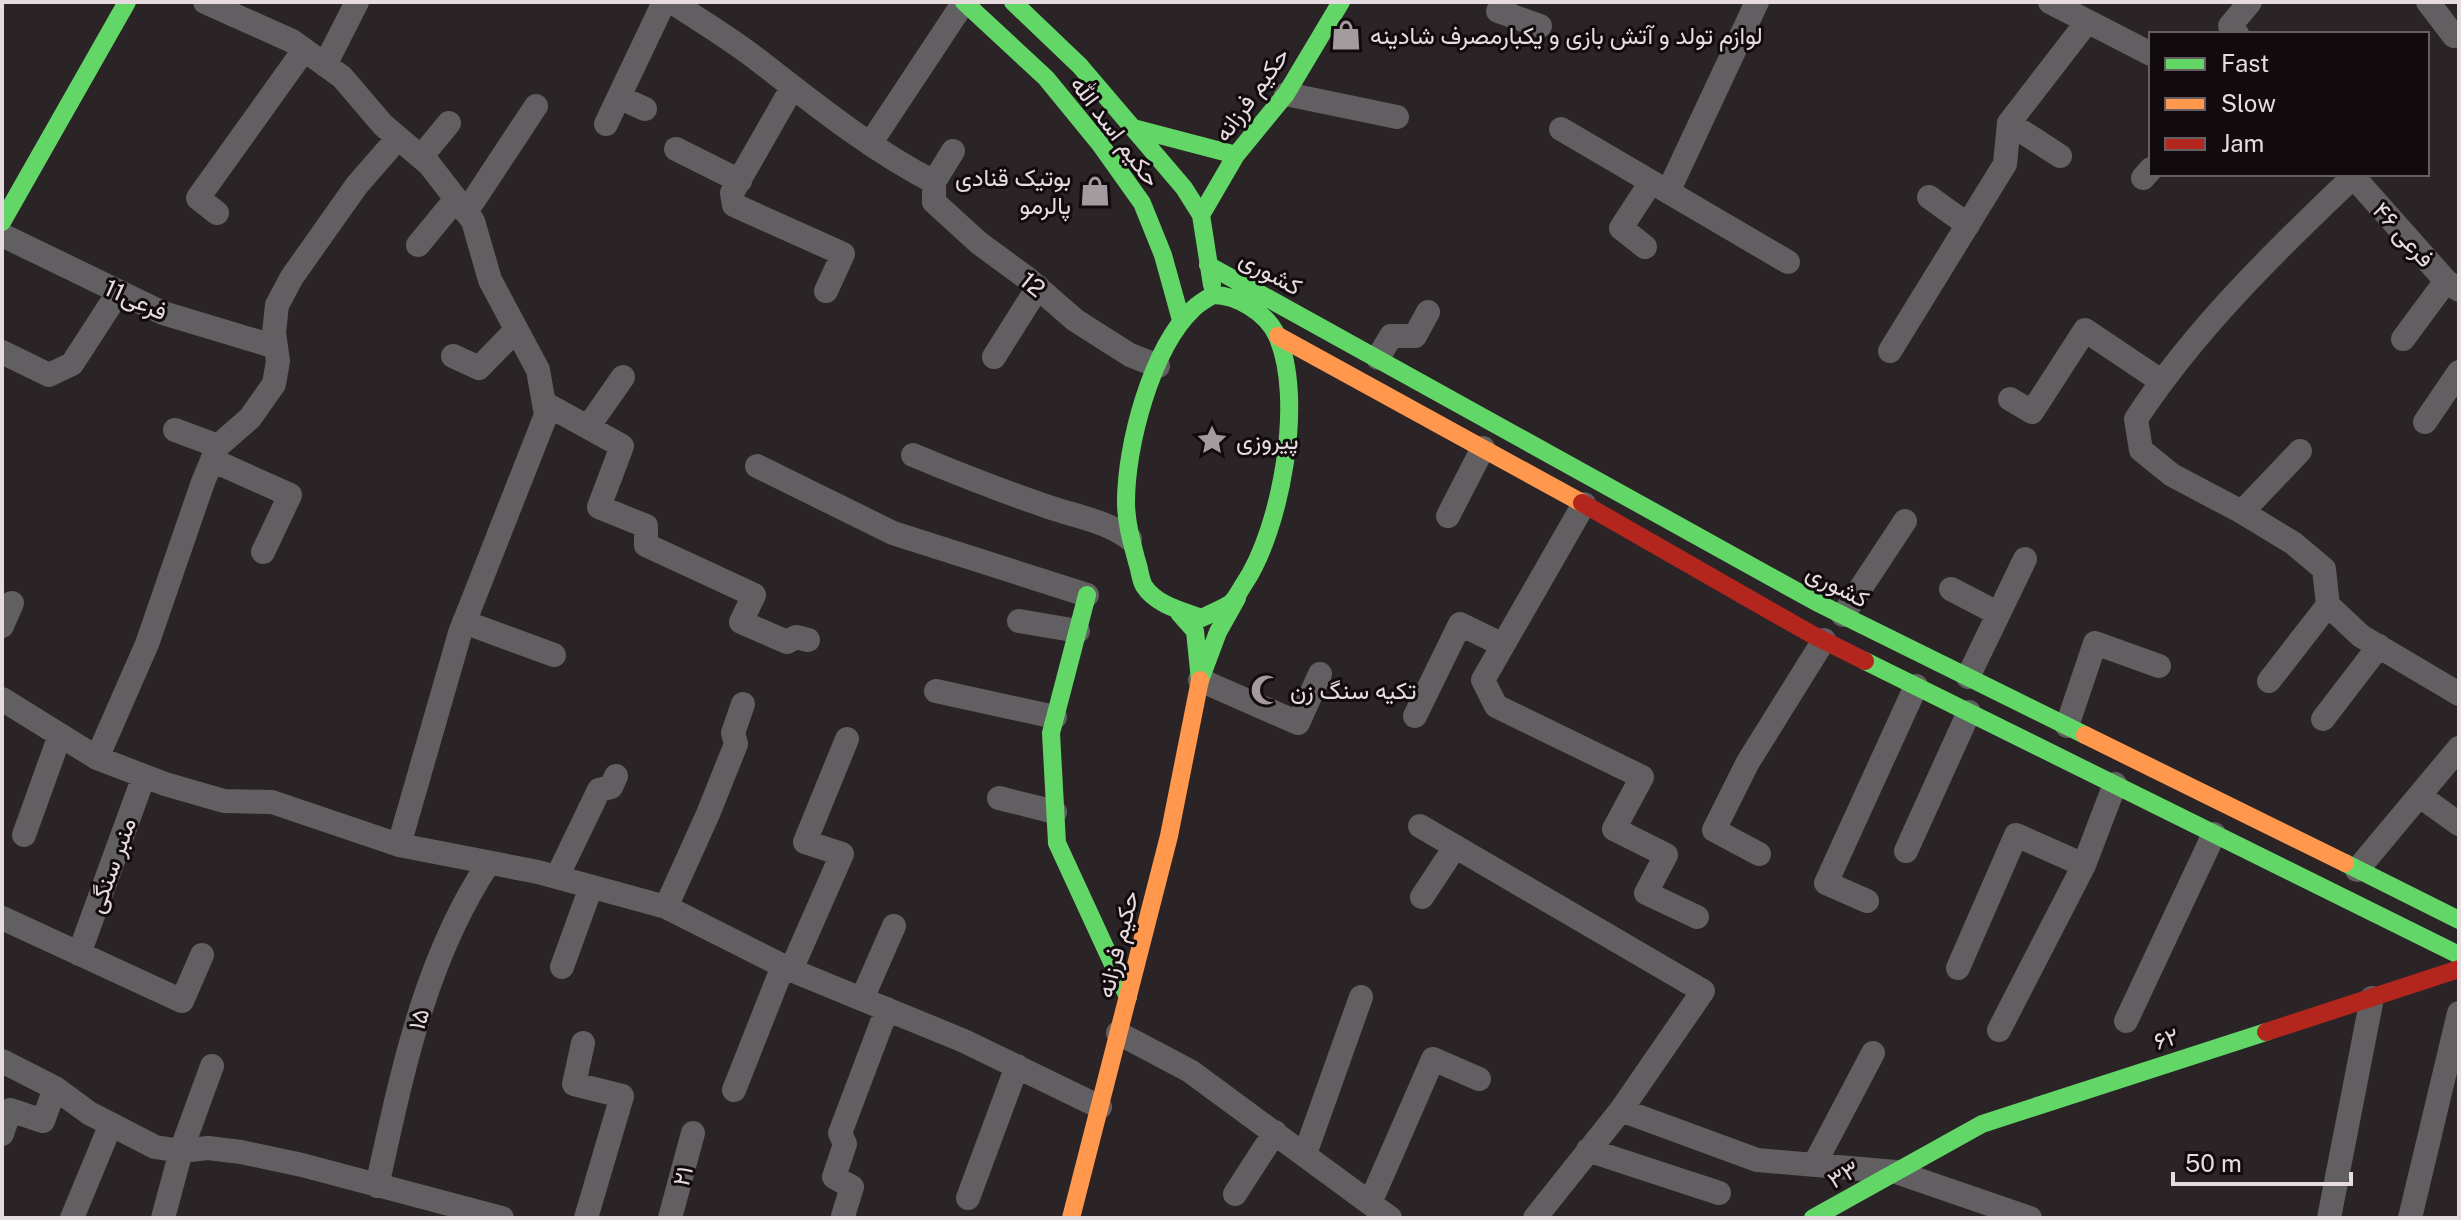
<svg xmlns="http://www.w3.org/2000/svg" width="2461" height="1220" viewBox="0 0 2461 1220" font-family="'Public Sans',Vazirmatn,sans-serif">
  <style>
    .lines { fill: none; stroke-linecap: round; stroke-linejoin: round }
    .street { stroke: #615f61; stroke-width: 24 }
    .fast { stroke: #63d668; stroke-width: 18 }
    .slow { stroke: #ff974d; stroke-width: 18 }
    .jam { stroke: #b3261e; stroke-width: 18 }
    .labels { text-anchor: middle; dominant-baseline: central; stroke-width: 6; stroke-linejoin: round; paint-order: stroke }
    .poi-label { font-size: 24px; fill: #e6dbdf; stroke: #120b0e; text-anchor: start }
    .street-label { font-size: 24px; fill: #e6dbdf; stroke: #120b0e }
  </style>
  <rect width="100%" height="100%" fill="#2a2426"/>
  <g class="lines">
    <!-- street -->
    <path class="street" d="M205 2 292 41 342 77 383 125 429 164 473 221 490 280 538 370 546 415 460 633 399 845
      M672 2C701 21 731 39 758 60 815 104 870 149 934 182
      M1505 2 1498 11 1540 26
      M2050 2 2151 54
      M2428 2 2454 36
      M2237 34 2230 26 2250 2
      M325 65 357 2
      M792 88 732 193 734 205 843 254 826 291
      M1286 94 1397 117
      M619 97 645 109
      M2009 123 2060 156
      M606 124 664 2
      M1561 129 1788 262
      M870 144 964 2
      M676 149 740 181
      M421 157 449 123
      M2351 174 2446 281 2459 290
      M2353 177C2275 251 2195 329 2136 419L2141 450 2172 475 2242 512 2293 543 2324 569 2328 605 2361 636 2459 694
      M2143 178 2151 169
      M934 182V202L979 243 1028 279 1075 320 1130 355 1158 366
      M934 182 953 151
      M1668 192 1757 2
      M1929 197 1968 225
      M466 212 536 106
      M217 213 198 198 304 50
      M2 235 163 313 276 347
      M418 245 456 199
      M1645 247 1621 228 1651 182
      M2403 339 2446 281
      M1890 351 2005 164 2009 123 2087 22
      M2 352 49 375 72 364 118 293
      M453 356 479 368 516 330
      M994 357 1038 287
      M1378 358 1391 336H1415L1428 312
      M2010 399 2032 412 2085 330 2161 381
      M544 403 622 446 599 507 646 526V545L754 595 741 622 787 642 796 637 808 640
      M2425 422 2459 372
      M588 427 623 377
      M175 430 218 446
      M913 455C956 473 999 490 1043 505 1072 516 1106 520 1130 539
      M212 460 290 495 263 552
      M757 466 893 533 1087 595
      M1584 504 1483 680 1496 706 1642 777 1614 829 1666 855 1646 893 1697 917
      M2242 512 2300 451
      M1448 516 1483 448
      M1951 589 1997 613
      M1843 615 1905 521
      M1019 621 1078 631
      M464 622 554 655
      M2 626 12 603
      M1968 677 2025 559
      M1200 680 1298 723 1320 674
      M2269 681 2328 605
      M936 691 1055 717
      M2 699 97 758 165 784 224 801 272 802 399 845 538 872 666 907 791 970 964 1041 1100 1107
      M1415 716 1460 624 1503 645
      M2323 719 2379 646
      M2067 726 2095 643 2159 666
      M97 758 147 644 203 482 218 446 250 418 274 384 278 361 274 333 277 305 292 277 357 185 398 138
      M2420 796 2459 824
      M999 798 1055 812
      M1420 826 1703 991 1621 1110 1535 1218
      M24 835 60 735
      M1906 851 1969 712
      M1759 854 1714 830 1748 762 1824 640
      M2357 870 2459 748
      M557 877 599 790 611 787 616 776
      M1422 897 1455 847
      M1867 901 1826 883 1916 686
      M666 907 708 814 736 744 733 733 743 704
      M2 918 182 1001 202 955
      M79 954 144 776
      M562 967 591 887
      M1958 968 2016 835 2084 865
      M791 970 842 854 805 842 847 739
      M862 999 894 926
      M2126 1021 2214 834
      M1999 1030 2084 865 2115 784
      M1118 1033 1190 1071 1390 1218
      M583 1043 574 1084 622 1096 586 1218
      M2 1061 55 1088 89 1113 155 1147 181 1151 208 1148 241 1152 302 1165 502 1218
      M734 1090 783 966
      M1621 1110 1757 1160 1896 1172 2030 1218
      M2 1134 10 1110 43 1121 55 1088
      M1588 1150 1719 1193
      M1305 1154 1361 997
      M1814 1165 1873 1053
      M377 1186C402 1074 424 961 488 864
      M1235 1194 1275 1132
      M968 1198 1017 1066
      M1370 1203 1433 1059 1479 1079
      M843 1216 852 1187 834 1177 845 1144 840 1133 887 1009
      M72 1218 111 1124
      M163 1218 181 1151 212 1066
      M670 1218 693 1133
      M2329 1218 2372 998
      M2410 1218 2459 1013"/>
    <!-- fast -->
    <path class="fast" d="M964 2 1046 78 1100 144 1142 203 1163 255 1181 320
      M1013 2 1080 66 1184 188 1201 215 1212 285
      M1133 128 1236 155
      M1201 215 1236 155 1286 94 1341 2
      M2 222 127 2
      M1208 265 1818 603 2085 735
      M1213 295C1237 295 1267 313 1277 336 1305 398 1281 529 1244 584 1240 590 1236 599 1230 604 1222 609 1211 613 1202 618 1183 611 1156 605 1144 586 1140 579 1140 570 1137 562 1132 543 1126 523 1126 502 1126 446 1151 349 1193 309 1199 303 1206 299 1213 295Z
      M1087 595 1051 733 1057 843 1128 997
      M1179 613 1195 631 1200 680 1218 632 1237 598
      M1865 661 2459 955
      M2345 863 2459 920
      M1813 1218 1982 1124 2266 1032"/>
    <!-- slow -->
    <path class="slow" d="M1278 336 1582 503
      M2085 735 2345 863
      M1071 1218 1169 836 1200 680"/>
    <!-- jam -->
    <path class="jam" d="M1582 503 1811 634 1865 661
      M2266 1032 2459 969"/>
  </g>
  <!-- icons -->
  <defs>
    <g id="shop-bare" transform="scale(2.4)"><path d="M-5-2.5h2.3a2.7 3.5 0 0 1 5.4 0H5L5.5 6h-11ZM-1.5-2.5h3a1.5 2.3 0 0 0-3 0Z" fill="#a49b9e" stroke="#120b0e" stroke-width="2.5" paint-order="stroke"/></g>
    <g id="sight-bare" transform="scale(2.4)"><path d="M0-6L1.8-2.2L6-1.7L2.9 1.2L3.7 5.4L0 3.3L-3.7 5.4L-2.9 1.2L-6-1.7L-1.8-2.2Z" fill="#a49b9e" stroke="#120b0e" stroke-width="2.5" paint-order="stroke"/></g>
    <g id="mosque-bare" transform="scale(2.4)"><path d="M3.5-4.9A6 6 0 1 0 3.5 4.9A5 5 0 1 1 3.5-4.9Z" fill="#a49b9e" stroke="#120b0e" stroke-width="2.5" paint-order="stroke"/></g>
  </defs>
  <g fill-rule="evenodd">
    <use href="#shop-bare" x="1346" y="35"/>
    <use href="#shop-bare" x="1095" y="191"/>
    <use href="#sight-bare" x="1212" y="440"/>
    <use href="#mosque-bare" x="1266" y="690"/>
  </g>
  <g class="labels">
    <!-- poi labels -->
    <g class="poi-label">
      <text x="1370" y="35">لوازم تولد و آتش بازی و یکبارمصرف شادینه</text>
      <text x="1071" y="177" text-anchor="end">بوتیک قنادی<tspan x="1071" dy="28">پالرمو</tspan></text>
      <text x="1236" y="440">پیروزی</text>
      <text x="1290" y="690">تکیه سنگ زن</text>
    </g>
    <!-- street labels -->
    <g class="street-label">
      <text transform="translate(1251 94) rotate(-54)">حکیم فرزانه</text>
      <text transform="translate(1116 131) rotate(53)">حکیم اسد الله</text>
      <text transform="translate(2404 234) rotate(48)">فرعی ۴۶</text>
      <text transform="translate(1271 272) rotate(29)">کشوری</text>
      <text transform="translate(1033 284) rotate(39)">12</text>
      <text transform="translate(136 299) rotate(24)">فرعی11</text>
      <text transform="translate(1838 585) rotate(28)">کشوری</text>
      <text transform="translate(111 865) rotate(-70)">منبر سنگی</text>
      <text transform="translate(1117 944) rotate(-76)">حکیم فرزانه</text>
      <text transform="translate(418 1019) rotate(-74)">۱۵</text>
      <text transform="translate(2166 1038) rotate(-18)">۶۲</text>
      <text transform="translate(1843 1174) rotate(-29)">۳۳</text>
      <text transform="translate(682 1176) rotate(-75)">۲۱</text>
    </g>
  </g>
  <!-- border -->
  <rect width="2461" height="1220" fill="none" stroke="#e6dbdf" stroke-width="8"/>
  <!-- legend -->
  <rect x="2149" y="32" width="280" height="144" fill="#120b0e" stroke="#675e62" stroke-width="2"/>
  <rect x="2165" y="58" width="40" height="12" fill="#63d668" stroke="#675e62" stroke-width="2"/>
  <text x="2221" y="72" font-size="24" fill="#e6dbdf">Fast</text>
  <rect x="2165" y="98" width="40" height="12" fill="#ff974d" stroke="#675e62" stroke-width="2"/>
  <text x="2221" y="112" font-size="24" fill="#e6dbdf">Slow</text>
  <rect x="2165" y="138" width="40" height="12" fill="#b3261e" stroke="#675e62" stroke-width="2"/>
  <text x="2221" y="152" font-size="24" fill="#e6dbdf">Jam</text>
  <!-- scale -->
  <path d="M2173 1172v12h178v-12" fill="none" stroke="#e6dbdf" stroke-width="4"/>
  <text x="2185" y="1172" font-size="24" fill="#e6dbdf" stroke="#120b0e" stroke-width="6" paint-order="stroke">50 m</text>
</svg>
